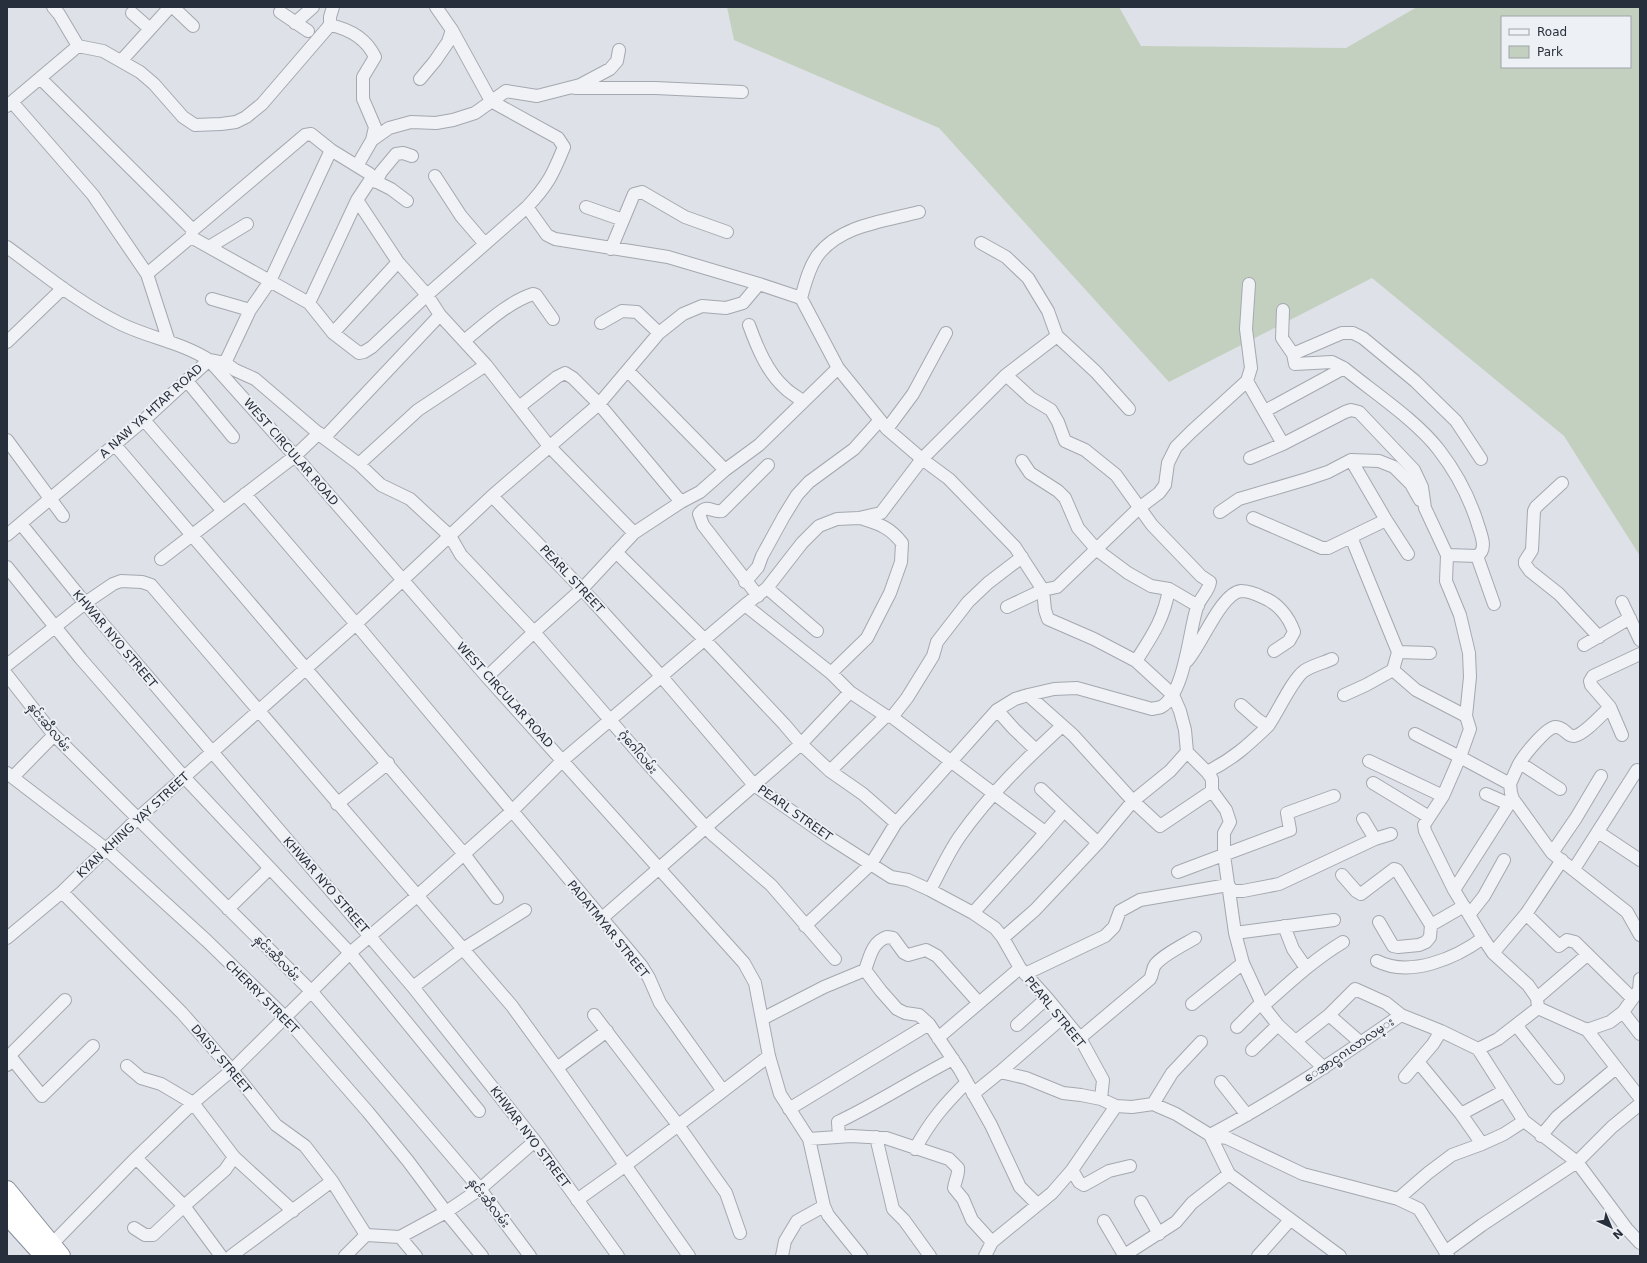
<svg xmlns="http://www.w3.org/2000/svg" width="1647" height="1263" viewBox="0 0 1647 1263" font-family="'DejaVu Sans','Noto Sans Myanmar',sans-serif">
  <style>
    .green { fill: #c4d0bf; fill-rule: evenodd }
    .lines { fill: none; stroke-linecap: round; stroke-linejoin: round }
    .minor-casing { stroke: #a4a8b0; stroke-width: 14 }
    .highway-casing { stroke: #868f9c; stroke-width: 20 }
    .minor { stroke: #f0f2f5; stroke-width: 12 }
    .highway { stroke: #fff; stroke-width: 18 }
    .labels { text-anchor: middle; dominant-baseline: central; stroke-width: 4; stroke-linejoin: round; paint-order: stroke }
    .street-label { font-size: 12px; fill: #282f3c; stroke: #edf0f4 }
  </style>
  <rect width="100%" height="100%" fill="#dee1e7"/>
  <!-- green -->
  <path class="green" d="M727 7H1119L1141 46 1346 48 1417 7H1640V556L1564 436 1372 278 1169 382 939 128 734 40ZM1502 17H1630V67H1502Z"/>
  <g class="lines">
    <!-- minor casing -->
    <g class="minor-casing">
      <path id="minor" d="M53 7 59 14 78 46
        M173 7 193 26
        M280 12 308 31
        M132 13 150 29
        M295 23 313 7
        M330 25C349 29 366 38 375 57L363 77V99L375 127 372 140 357 166
        M121 61 170 7
        M40 78 193 230
        M420 79 435 61 448 42 452 30
        M575 88H655L742 92
        M12 102 93 195 147 274 169 342
        M7 106 78 46 103 51 140 72 154 84 183 117 195 125 221 124 236 122 246 117 262 104 330 25V17L333 7
        M372 140 389 128 411 122 436 123 453 120 475 113 506 91 537 96 580 85 610 69 617 61 619 50
        M435 176 461 216 485 244
        M371 179 391 189 407 201
        M376 182 381 172 396 154 403 153 412 156
        M357 200 398 262 427 295 440 315 486 365 549 446 634 533
        M527 207 547 235 555 239 668 257 759 284 801 298
        M586 207 623 220
        M919 212C885 221 841 225 818 255 809 267 805 284 801 298L838 368 880 420 887 429 922 459 949 479 1015 547 1043 590 1045 610 1048 619 1094 639 1136 661 1173 695 1180 711 1185 730 1187 752 1207 772 1212 779V791L1226 810 1230 822 1224 833V855L1235 933 1243 963 1263 1006 1278 1025 1324 1068
        M191 237 309 303 333 333 359 353 364 352 372 347 427 295 527 207C548 185 553 174 564 147L558 138 491 101 452 30 436 7
        M981 243 1006 257 1028 278 1048 311 1057 336 1096 372 1129 409
        M7 247C44 274 80 304 121 324 150 338 183 343 209 360L295 456 487 677 744 963 755 983 769 1056 780 1094 809 1139 824 1206 828 1215 861 1256
        M209 247 247 224
        M611 249 634 194 642 192 685 217 727 232
        M147 274 191 237 193 230 305 135 311 134 331 150 370 174 371 179 357 200 309 303
        M1249 284 1246 329 1251 368 1247 381 1283 444
        M212 299 250 310
        M1283 310 1282 338 1293 354 1295 364 1332 362 1344 368
        M601 323 622 311 637 312 659 333
        M749 325C757 347 767 372 785 388 790 393 797 397 803 401
        M333 333 398 262
        M464 341C484 325 508 302 533 294L536 295 553 319
        M7 342 63 288
        M1293 354 1342 333H1353L1363 338 1415 381 1456 421 1481 459
        M225 363 250 310 270 281 331 150
        M628 371 725 470
        M187 381 233 437
        M519 407 557 377 565 373 573 378 599 404 681 502
        M1265 411 1344 368C1373 392 1416 420 1439 450 1456 472 1471 501 1479 528 1482 537 1487 550 1477 556L1447 555
        M144 420 222 510
        M887 429 913 394 946 333
        M324 438 440 315
        M7 440 63 516
        M115 445 464 854 497 898
        M1250 458 1283 444 1345 412 1351 410 1359 412 1414 470 1422 487 1425 508 1447 555 1446 581 1460 615 1469 653 1470 677 1466 716 1470 729 1460 757 1443 796 1424 825 1425 831 1454 890 1483 938 1493 953 1528 985 1537 998 1538 1008
        M1351 460 1386 520 1408 554
        M1022 461 1030 473 1058 491 1065 498 1078 528 1097 550 1128 573 1151 586 1169 589 1198 606
        M359 464 418 410 486 365
        M1562 483 1536 507 1534 511 1532 550 1525 561V564L1530 571 1559 594 1599 637
        M245 494 356 624 641 965 649 978 660 1003 723 1091
        M492 496 582 589 661 676 754 785 830 838 891 877 908 880 930 890 973 913 995 928 1003 938 1020 968 1047 998 1080 1038 1103 1080 1101 1099
        M1220 512 1239 499 1307 479 1328 472 1351 460 1379 461 1394 467 1411 484 1420 500
        M1253 518 1322 548H1328L1386 520
        M21 524 85 603 413 987 535 1141 618 1256
        M7 535 144 420 209 360 225 363 235 370 255 379 324 438 359 464 381 485 410 499 450 536 461 555 534 632 648 764 712 834 771 885 835 959
        M1351 537 1398 652 1393 670 1416 690 1466 716
        M616 552 704 639 784 724 801 744 830 771 863 794 896 823
        M1477 556 1494 604
        M161 559 295 456 319 433
        M7 567 81 659 184 777 350 953 479 1111
        M745 582 758 567 762 556 784 516 797 495 809 482 854 449 880 420
        M767 588 817 631
        M758 596 703 525 699 514C707 503 712 513 722 511L768 465
        M1622 602 1640 640
        M745 605 831 673 850 692 886 716 892 717 1045 832
        M1007 607 1043 590 1057 587 1139 508 1159 493 1165 485 1168 463 1176 447 1191 432 1247 381
        M1584 645 1630 618
        M1398 652 1430 653
        M1136 661C1152 636 1164 619 1169 589
        M1187 661C1201 646 1221 593 1241 591 1248 591 1256 594 1262 597 1278 603 1289 617 1294 632L1289 641 1274 651
        M7 665 85 603 113 584 121 581 142 582 151 585 512 1006 557 1068 689 1256
        M831 673 867 638 890 593 901 562 902 543C890 527 879 524 860 518
        M7 675 54 735 311 991 480 1189 530 1256
        M487 677 534 632 582 589 634 533 681 502 700 492 725 470 759 445 838 368
        M1028 695 1073 735 1133 801 1160 826 1212 791
        M1344 695 1366 685 1393 670
        M997 710 1014 729 1036 750
        M892 717 907 698 933 656 937 642 968 602 988 583 1022 557
        M1268 726C1278 712 1292 680 1304 671 1311 666 1323 663 1332 659
        M1415 734 1460 757 1510 784 1511 793 1513 799 1552 853 1627 912 1640 935
        M1622 735 1610 707 1591 685 1590 681 1593 676 1640 654
        M1369 761 1443 796
        M1520 763 1560 789
        M830 771 886 716
        M1207 772C1233 759 1247 746 1268 726L1258 720 1241 705
        M7 773 106 849 207 941 285 1017 368 1112 408 1161 446 1212 482 1256
        M13 777 54 735
        M1373 783 1429 817
        M1510 784C1513 777 1516 770 1519 764 1524 755 1546 728 1555 727 1564 726 1567 737 1574 736 1584 735 1603 713 1610 707
        M1041 789 1098 843
        M1486 794 1509 804
        M337 804 388 763
        M1363 819 1375 839
        M1598 832 1640 860
        M1552 853 1576 818 1601 776
        M1574 869 1637 770
        M1178 872 1290 830 1287 813 1334 796
        M1342 875 1356 891 1361 894 1394 869 1397 870 1431 925 1430 937 1426 942 1419 945 1398 947 1393 946 1379 922
        M930 890C940 872 948 853 960 836 989 795 1025 760 1062 726
        M1454 890 1509 804 1513 799
        M62 892 182 1013 232 1070 276 1125 305 1146 332 1181 366 1235
        M228 909 270 868
        M973 913 1038 841 1063 812
        M1526 914 1559 946 1567 940 1575 942 1632 998
        M1469 915 1484 896 1504 860
        M601 919 801 744 850 692
        M1431 925 1464 906
        M805 926 871 864 896 823 997 710 1015 699 1028 695 1054 689 1077 688 1152 709C1155 708 1158 708 1161 707 1185 694 1189 631 1197 607 1200 598 1209 591 1210 582L1201 576 1152 525 1116 475 1085 450 1065 441 1058 422 1051 410 1031 398 1006 375
        M1284 926 1293 949 1306 968
        M1235 933 1334 920
        M7 938 62 892 137 819 356 624 492 496 599 404 659 333 683 314 702 306 726 308 743 303 759 284
        M1003 938 1035 910 1098 843 1133 801 1170 771 1187 752
        M1493 953 1526 914 1562 860
        M1377 961C1410 978 1456 958 1483 938
        M865 970 881 991 897 1009 905 1013 919 1015 929 1024 960 1070 991 1125 1020 1187 1037 1204
        M1025 974 1105 936 1114 927 1120 911 1140 900 1228 885 1233 891H1243L1279 884 1375 839 1391 834
        M413 987 463 949 525 910
        M1537 998 1587 955
        M1192 1004 1243 963
        M1263 1006C1289 983 1313 960 1343 942
        M1623 1012 1640 1034
        M594 1015 678 1125 726 1193 740 1233
        M1329 1015 1361 1043
        M762 1019 824 987 865 970C870 957 872 942 887 937L893 938 904 953 908 955 926 950 937 956 979 1003
        M1017 1025 1047 998
        M1516 1025 1558 1078
        M1237 1027 1261 1003
        M1587 1030 1640 1098
        M938 1038 1020 968
        M1080 1038 1150 979C1153 974 1152 969 1155 965 1161 956 1185 944 1195 938
        M1296 1041 1329 1015 1355 989 1386 1003 1401 1015
        M1478 1049 1498 1039 1538 1008 1587 1030 1610 1022 1623 1012 1639 990 1640 979
        M1252 1050 1278 1025
        M13 1060 11 1056 13 1052 65 1000
        M1419 1063 1461 1114 1482 1144
        M7 1065 13 1060 42 1096 93 1046
        M127 1066 141 1078 161 1084 193 1103 234 1157 293 1211
        M557 1068 607 1031
        M1000 1072 1026 1078 1063 1093 1081 1095 1101 1099 1116 1106 1132 1107 1153 1104 1176 1114 1210 1135 1229 1174 1340 1256
        M1405 1077 1433 1044 1441 1031
        M1221 1082 1247 1115
        M973 1094 1000 1072 1062 1018
        M1153 1104 1172 1073 1201 1042
        M789 1109 929 1024
        M1461 1114 1504 1091
        M1210 1135C1277 1100 1339 1058 1401 1015L1441 1031 1478 1049 1524 1121 1577 1162 1627 1229 1640 1243
        M1210 1135 1227 1138 1303 1174 1398 1199 1419 1209 1448 1256
        M1541 1136 1557 1117 1616 1068
        M839 1137 838 1122C878 1103 914 1079 953 1059
        M876 1137 893 1209 904 1220 930 1256
        M809 1139 851 1136 886 1138 949 1159 958 1168C959 1174 955 1181 954 1188L963 1199 972 1220 992 1242
        M915 1149C931 1120 944 1105 967 1082
        M136 1158 184 1206 221 1256
        M1072 1170 1079 1182 1084 1185 1109 1171 1130 1166
        M1398 1199 1428 1173 1452 1155 1482 1144 1504 1134 1524 1121
        M577 1200 626 1165 769 1056
        M1141 1202 1159 1234
        M1104 1221 1124 1255
        M134 1228 145 1235H153L184 1206 225 1170 234 1157
        M400 1237 416 1256
        M47 1249 136 1158 193 1103 232 1070 350 953 417 896 511 812 563 760 745 605 767 588 802 543 819 526 837 519 859 518 881 513 922 459 1006 375 1057 336
        M1445 1252 1482 1225 1577 1162 1612 1127 1640 1104
        M231 1256 332 1181
        M345 1256 366 1235 400 1237 446 1212 480 1189 535 1141
        M782 1256 785 1241 797 1221 824 1206
        M985 1256 992 1242 1052 1193 1072 1170 1116 1106
        M1123 1256 1176 1222 1192 1203 1229 1174
        M1258 1256 1290 1220"/>
    </g>
    <!-- highway casing -->
    <g class="highway-casing">
      <path id="highway" d="M7 1190 61 1256
        M7 1215 44 1256"/>
    </g>
    <!-- minor -->
    <use href="#minor" class="minor"/>
    <!-- highway -->
    <use href="#highway" class="highway"/>
  </g>
  <g class="labels">
    <!-- street labels -->
    <g class="street-label">
      <text transform="translate(151 411) rotate(-42)">A NAW YA HTAR ROAD</text>
      <text transform="translate(291 452) rotate(49)">WEST CIRCULAR ROAD</text>
      <text transform="translate(572 579) rotate(47)">PEARL STREET</text>
      <text transform="translate(115 639) rotate(50)">KHWAR NYO STREET</text>
      <text transform="translate(505 695) rotate(48)">WEST CIRCULAR ROAD</text>
      <text transform="translate(49 727) rotate(50)">နှင်းဆီလမ်း</text>
      <text transform="translate(638 752) rotate(50)">ဂံ့ဂေါ်လမ်း</text>
      <text transform="translate(795 813) rotate(35)">PEARL STREET</text>
      <text transform="translate(133 825) rotate(-43)">KYAN KHING YAY STREET</text>
      <text transform="translate(326 885) rotate(49)">KHWAR NYO STREET</text>
      <text transform="translate(608 929) rotate(51)">PADATMYAR STREET</text>
      <text transform="translate(277 958) rotate(45)">နှင်းဆီလမ်း</text>
      <text transform="translate(262 997) rotate(45)">CHERRY STREET</text>
      <text transform="translate(1055 1012) rotate(51)">PEARL STREET</text>
      <text transform="translate(1349 1050) rotate(-34)">ေအာင္မဂၤလာလမ္း</text>
      <text transform="translate(221 1059) rotate(50)">DAISY STREET</text>
      <text transform="translate(530 1137) rotate(53)">KHWAR NYO STREET</text>
      <text transform="translate(489 1203) rotate(52)">နှင်းဆီလမ်း</text>
    </g>
  </g>
  <!-- border -->
  <rect width="1647" height="1263" fill="none" stroke="#282f3c" stroke-width="16"/>
  <!-- legend -->
  <rect x="1501" y="16" width="130" height="52" fill="#edf0f4" stroke="#9ea3aa"/>
  <rect x="1509" y="29" width="20" height="6" fill="#f0f2f5" stroke="#9ea3aa"/>
  <text x="1537" y="36" font-size="12" fill="#282f3c">Road</text>
  <rect x="1509" y="46" width="20" height="12" fill="#c4d0bf" stroke="#9ea3aa"/>
  <text x="1537" y="56" font-size="12" fill="#282f3c">Park</text>
  <!-- north arrow -->
  <g transform="translate(1611 1227) rotate(136)" stroke="#edf0f4" stroke-width="3" paint-order="stroke">
  <path d="M0-3L7 15L0 10L-7 15Z" fill="#282f3c"/>
  <text y="-6" font-size="11" font-weight="bold" text-anchor="middle" fill="#282f3c">N</text>
  </g>
</svg>
